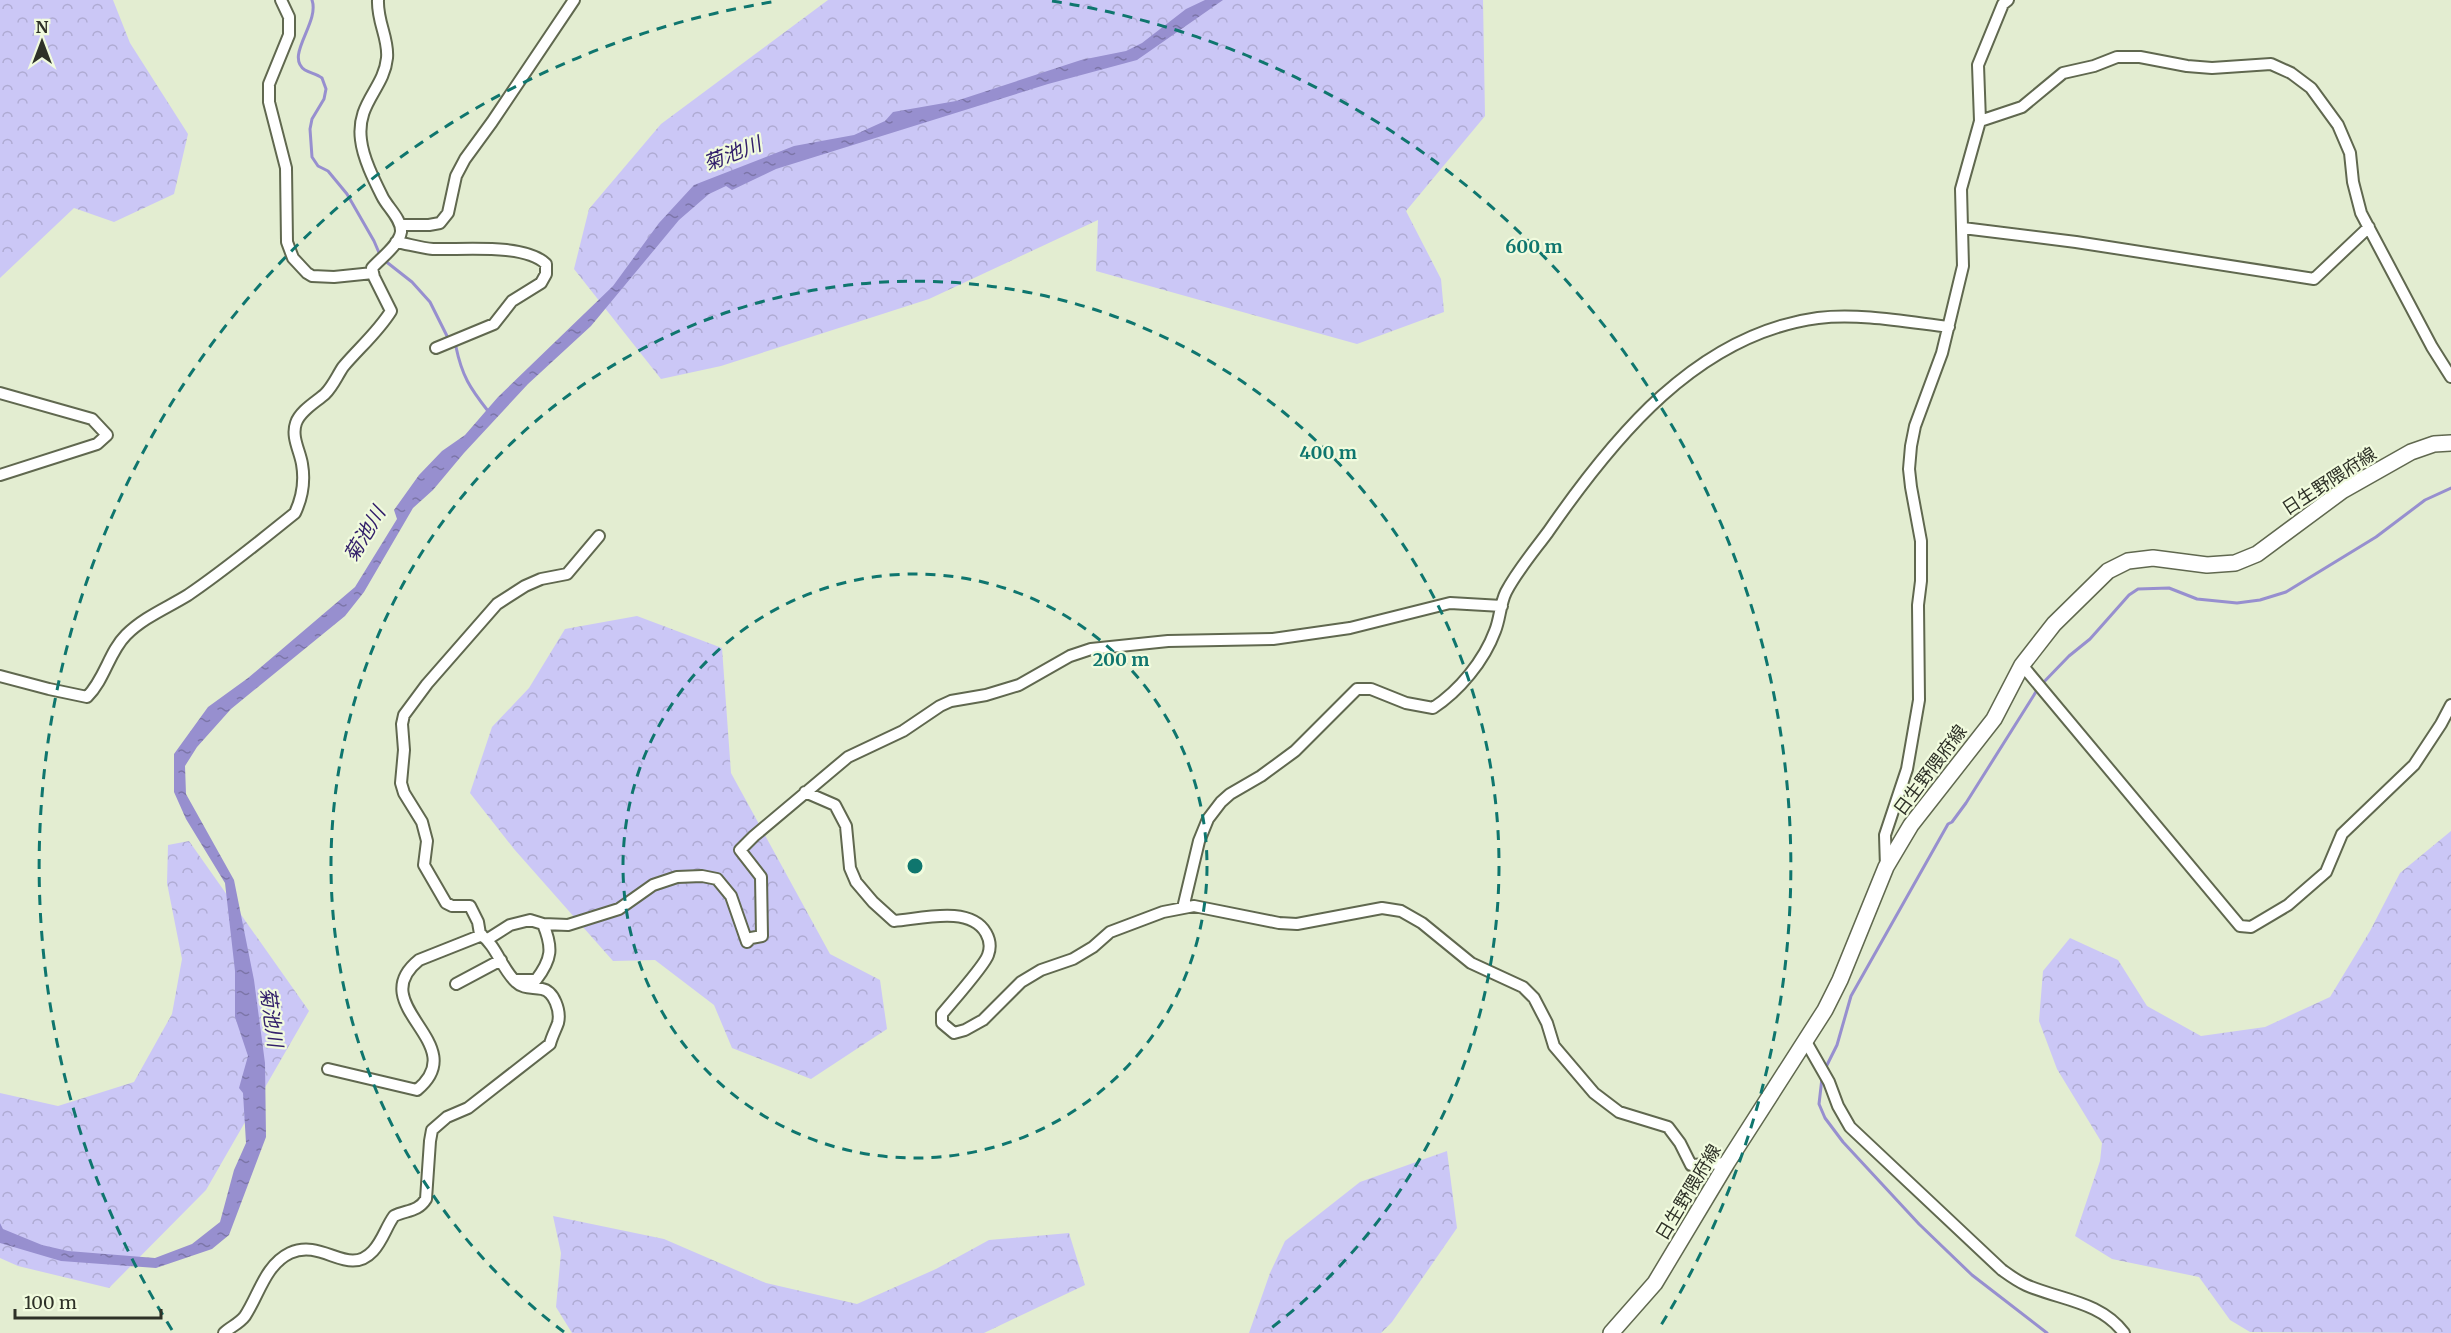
<svg xmlns="http://www.w3.org/2000/svg" width="2451" height="1333" viewBox="0 0 2451 1333" font-family="Merriweather,'Noto Sans JP',serif">
  <style>
    .forest { fill: url(#forest-crowns) }
    .water { fill: url(#water-ripples) }
    .lines { fill: none; stroke-linecap: round; stroke-linejoin: round }
    .stream { stroke: #978fcf; stroke-width: 3 }
    .street-casing { stroke: #60684f; stroke-width: 14 }
    .secondary-casing { stroke: #60684f; stroke-width: 18 }
    .street { stroke: #fff; stroke-width: 10 }
    .secondary { stroke: #fff; stroke-width: 15 }
    .ring { fill: none; stroke: #0f766e; stroke-width: 3; stroke-dasharray: 10 8 }
    .labels { text-anchor: middle; dominant-baseline: central; stroke-width: 4.5; stroke-linejoin: round; paint-order: stroke }
    .street-label { font-size: 18px; fill: #2e3127; stroke: #f1fbde }
    .water-label { font-size: 20px; font-style: italic; fill: #33206b; stroke: #f1fbde }
    .centre { fill: #0f766e; stroke: #f1fbde; stroke-width: 3 }
    .ring-label { font-size: 18px; text-anchor: middle; font-weight: bold; fill: #0f766e; stroke: #f1fbde; stroke-width: 4.5; stroke-linejoin: round; paint-order: stroke }
  </style>
  <defs>
    <pattern id="forest-crowns" width="20" height="18" patternUnits="userSpaceOnUse" patternTransform="scale(1.5)"><rect width="20" height="18" fill="#cbc7f6"/><path d="M2 6a3 3 0 1 1 6 0M12 15a3 3 0 1 1 6 0" fill="none" stroke="#afabd3"/></pattern>
    <pattern id="water-ripples" width="26" height="14" patternUnits="userSpaceOnUse" patternTransform="scale(1.5)"><rect width="26" height="14" fill="#978fcf"/><path d="M2 4q2-2 4 0t4 0M15 11q2-2 4 0t4 0" fill="none" stroke="#7c75a8"/></pattern>
  </defs>
  <rect width="100%" height="100%" fill="#e3edd1"/>
  <!-- forest -->
  <path class="forest" d="M0 0H113L130 43 188 134 174 194 114 222 74 208 0 278Z
    M828 0H1483L1485 116 1406 211 1441 279 1444 312 1357 344 1096 271 1098 220 929 299 721 366 661 379 574 269 589 209 661 124Z
    M637 616 722 648 731 773 830 954 880 980 887 1029 811 1079 732 1048 714 1005 655 960 613 961 514 849 470 793 492 727 529 688 565 629Z
    M2451 831V1333L2250 1332 2230 1320 2199 1277 2112 1259 2075 1236 2100 1161 2102 1143 2057 1069 2039 1021 2043 971 2070 938 2118 960 2147 1006 2201 1036 2265 1027 2330 997 2370 931 2400 873Z
    M189 841 309 1011 206 1190 109 1288 18 1266 0 1258V1093L58 1106 134 1082 172 1014 182 959 167 883 168 845Z
    M1447 1151 1457 1228 1392 1322 1381 1333H1249L1270 1273 1285 1241 1360 1182Z
    M553 1216 664 1239 766 1283 857 1304 936 1269 989 1240 1069 1233 1085 1285 984 1333H572L556 1307 561 1253Z"/>
  <!-- water -->
  <path class="water" d="M1205 0H1223L1137 60 1048 84 776 169 732 190 726 186 709 194 679 220 591 326 528 384 464 453 433 490 413 508 364 592 345 616 231 709 197 747 185 766 186 794 234 880 254 980 265 1063 266 1137 229 1235 212 1249 156 1268 61 1261 0 1243V1223L3 1229 42 1245 68 1251 155 1258 192 1244 220 1222 234 1170 246 1143 243 1093 239 1088 248 1056 235 1017V971L225 883 186 819 174 792V754L208 707 248 678 355 587 397 519 394 510 419 475 442 451 465 435 498 397 613 286 659 223 694 185 794 146 854 135 885 121 893 112 956 101 1081 60 1126 51 1142 43 1186 9Z"/>
  <g class="lines">
    <!-- stream -->
    <path class="stream" d="M312 0C320 23 284 56 305 70 310 73 317 74 322 78L326 89 324 99 312 119 310 129 312 157 318 166 328 171 347 194 374 241 380 255
      M384 260 412 282 430 302 449 340
      M452 345 456 347C462 376 470 388 488 411
      M1825 1069 1837 1045 1851 996 1948 824 1952 822 1966 803 2039 687 2069 656 2090 639 2129 595 2138 589 2169 588 2197 599 2237 603 2260 600 2286 592 2376 537 2425 500 2451 488
      M1822 1078 1819 1104 1825 1118 1843 1142 1919 1224 1972 1275 2047 1333"/>
    <!-- street casing -->
    <g class="street-casing">
      <path id="street" d="M281 0 289 17V35L269 84V102L286 168 287 242 293 258 307 273 312 276 334 277 373 273
        M1980 121 2022 107 2063 73 2094 66 2117 57H2140L2187 66 2212 68 2271 64 2291 73 2311 88 2338 125 2350 153 2353 182 2361 213 2432 347 2451 377
        M401 225H429L440 223 448 213 456 176 465 159 492 122 574 0
        M1963 228 2076 242 2314 279 2369 227
        M396 242C408 244 421 248 433 249 462 250 525 243 546 264V274L541 283 512 301 494 324 436 348
        M0 393 92 419 107 435 97 444 0 475
        M2022 665 2240 926 2251 927 2288 905 2326 872 2342 834 2414 765 2441 724 2451 705
        M0 676 49 689 87 697C105 679 109 652 126 635 144 617 167 608 188 595 225 570 260 541 295 513 302 498 305 481 302 464 300 451 291 437 296 423 300 411 316 402 325 394 333 386 337 376 343 367 359 348 378 332 391 311L374 277 372 268C381 258 399 245 401 232 402 219 387 207 382 196 374 180 363 158 361 140 356 103 384 89 387 58 389 39 377 22 378 0
        M805 792 835 805 846 826 850 868 856 882 873 902 894 921C921 919 970 905 986 933 990 940 991 947 988 955 985 965 951 1003 942 1014V1023L954 1033 965 1030 983 1020 1021 982 1041 970 1073 959 1093 947 1110 932 1163 912 1194 906 1279 923 1297 924 1382 908 1401 911 1422 923 1471 963 1523 987 1534 998 1547 1023 1554 1046 1594 1093 1619 1112 1668 1127 1680 1143 1691 1165 1727 1163
        M1886 867 1885 835 1907 769 1919 700 1918 605 1921 581V541L1911 487 1909 469 1911 446 1915 426 1942 353 1963 266 1961 189 1980 121 1978 65 2003 4 2008 0
        M1183 908 1199 841 1208 819 1221 802 1230 794 1261 776 1295 751 1357 689H1371L1406 703 1433 708C1459 691 1484 661 1495 631 1500 619 1500 604 1506 592 1517 571 1534 551 1548 532 1613 438 1697 334 1818 318 1860 313 1907 322 1949 327
        M488 939 510 925 530 920 543 924 568 925 619 909 653 885 677 877 702 876 717 879 731 896 747 942 751 938 762 936 761 877 740 850 754 836 848 757 903 731 940 706 951 701 986 695 1019 685 1070 656 1091 649 1168 641 1273 639 1350 628 1450 603 1502 606
        M515 980H536C552 959 553 948 543 924
        M456 984 501 960
        M1805 1040 1829 1082 1838 1106 1850 1127 2002 1270C2009 1275 2017 1281 2026 1285 2060 1300 2100 1301 2124 1333
        M328 1069 417 1090C474 1043 362 1006 419 960L482 935
        M224 1333C230 1327 239 1324 245 1316 259 1295 265 1265 290 1253 323 1238 348 1278 373 1251 383 1240 386 1227 394 1216 406 1210 418 1212 426 1199L430 1141 432 1130 447 1117 468 1108 550 1044C552 1036 556 1029 558 1023 561 1011 554 991 542 989 532 987 523 989 516 982 501 968 497 946 480 934L478 922 470 906H452L446 903 424 865 427 841 422 822 404 793 401 783 404 750 402 724 404 715 427 684 497 604 525 586 541 579 567 574 599 536"/>
    </g>
    <!-- secondary casing -->
    <g class="secondary-casing">
      <path id="secondary" d="M1611 1333 1655 1283 1727 1163 1825 1010 1840 980 1886 867 1911 825 1994 719 2022 665 2054 624 2108 571 2128 561 2153 558 2207 565 2235 563 2257 554 2342 491 2411 452 2434 444 2451 443"/>
    </g>
    <!-- street -->
    <use href="#street" class="street"/>
    <!-- secondary -->
    <use href="#secondary" class="secondary"/>
  </g>
  <!-- distance rings -->
  <g class="ring">
    <circle cx="915" cy="866" r="292"/>
    <path d="M564 1332A584 584 0 1 1 1266 1332"/>
    <path d="M172 1330A876 876 0 0 1 778 1M1052 1A876 876 0 0 1 1658 1330"/>
  </g>
  <g class="labels">
    <!-- street labels -->
    <g class="street-label">
      <text transform="translate(2329 481) rotate(-33)">日生野隈府線</text>
      <text transform="translate(1930 770) rotate(-53)">日生野隈府線</text>
      <text transform="translate(1688 1192) rotate(-59)">日生野隈府線</text>
    </g>
    <!-- water labels -->
    <g class="water-label">
      <text transform="translate(732 153) rotate(-21)">菊池川</text>
      <text transform="translate(364 534) rotate(-59)">菊池川</text>
      <text transform="translate(272 1017) rotate(82)">菊池川</text>
    </g>
  </g>
  <circle cx="915" cy="866" r="9" class="centre"/>
  <g class="ring-label">
    <text x="1534" y="253">600 m</text>
    <text x="1328" y="459">400 m</text>
    <text x="1121" y="666">200 m</text>
  </g>
  <!-- north arrow -->
  <g transform="translate(42 42)" stroke="#f1fbde" stroke-width="4.5" paint-order="stroke">
  <path d="M0-4.5L10 22L0 15L-10 22Z" fill="#2e3127"/>
  <text y="-9" font-size="16" font-weight="bold" text-anchor="middle" fill="#2e3127">N</text>
  </g>
  <!-- scale -->
  <path d="M15 1309v9h146v-9" fill="none" stroke="#2e3127" stroke-width="3"/>
  <text x="24" y="1309" font-size="18" fill="#2e3127" stroke="#f1fbde" stroke-width="4.5" paint-order="stroke">100 m</text>
</svg>
